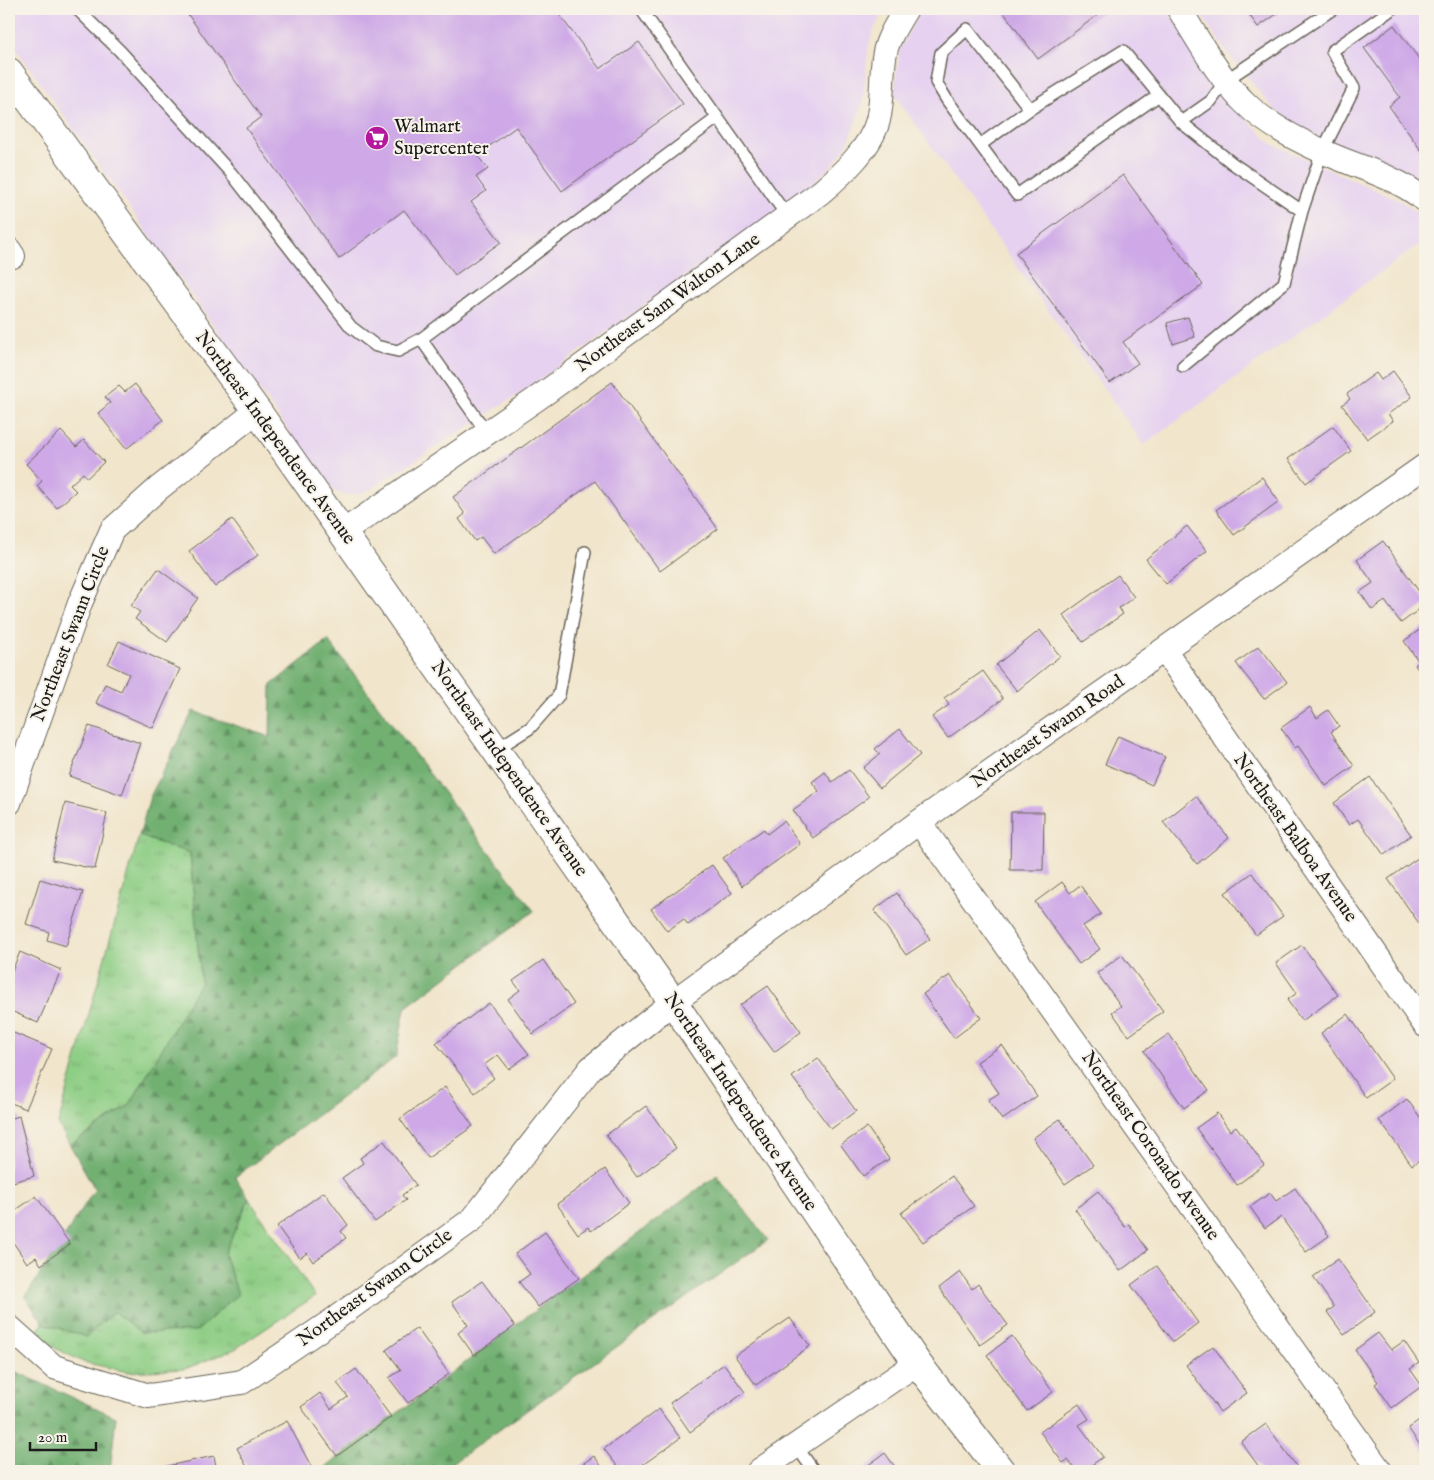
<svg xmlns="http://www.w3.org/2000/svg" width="1434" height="1480" viewBox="0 0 1434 1480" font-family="'IM FELL English',serif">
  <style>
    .built { fill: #e6d2f0 }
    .grass { fill: url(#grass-tufts); stroke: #547450 }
    .forest { fill: url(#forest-firs); stroke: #476647 }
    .building { fill: #cea8e7 }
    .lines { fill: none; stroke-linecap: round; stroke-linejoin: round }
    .lane-casing { stroke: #676259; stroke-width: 14 }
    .street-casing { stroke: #676259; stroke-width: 26 }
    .secondary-casing { stroke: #676259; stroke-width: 30 }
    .lane { stroke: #fff; stroke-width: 11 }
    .street { stroke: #fff; stroke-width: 24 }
    .secondary { stroke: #fff; stroke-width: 28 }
    .labels { text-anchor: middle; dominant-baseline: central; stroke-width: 4; stroke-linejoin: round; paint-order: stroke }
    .poi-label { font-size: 19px; fill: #1c1c1c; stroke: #f7f3e8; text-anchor: start }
    .street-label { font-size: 19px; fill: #1c1c1c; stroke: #f7f3e8 }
  </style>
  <defs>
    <pattern id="grass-tufts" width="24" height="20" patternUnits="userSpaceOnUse" patternTransform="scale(1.25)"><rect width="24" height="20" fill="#8dcd84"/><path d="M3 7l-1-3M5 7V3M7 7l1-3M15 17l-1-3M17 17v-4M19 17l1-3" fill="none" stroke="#79af71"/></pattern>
    <pattern id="forest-firs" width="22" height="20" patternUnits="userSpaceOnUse" patternTransform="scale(1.25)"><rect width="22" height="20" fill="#72b072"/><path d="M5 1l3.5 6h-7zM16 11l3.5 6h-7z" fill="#5d8e5d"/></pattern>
  </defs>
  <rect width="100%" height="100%" fill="#f7f3e8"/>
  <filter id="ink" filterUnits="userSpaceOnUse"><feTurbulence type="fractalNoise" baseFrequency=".02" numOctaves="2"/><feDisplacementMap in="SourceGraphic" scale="10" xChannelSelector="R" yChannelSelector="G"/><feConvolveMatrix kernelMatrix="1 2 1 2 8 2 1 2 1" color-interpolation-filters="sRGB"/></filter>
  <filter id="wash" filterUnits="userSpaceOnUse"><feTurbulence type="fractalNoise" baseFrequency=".0096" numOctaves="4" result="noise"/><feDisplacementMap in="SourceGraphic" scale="20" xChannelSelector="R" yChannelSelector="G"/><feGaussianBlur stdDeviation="1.12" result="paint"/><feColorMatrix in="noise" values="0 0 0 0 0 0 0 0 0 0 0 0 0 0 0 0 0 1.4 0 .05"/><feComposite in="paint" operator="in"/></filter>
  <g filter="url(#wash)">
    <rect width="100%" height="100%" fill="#f1e5cb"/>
    <!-- built -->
    <path class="built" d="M9 9H885L873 31 868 49 863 103 848 143 835 162 808 189 525 390 369 490 357 494 345 495 335 491 326 483 9 39Z
      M922 9H1166L1243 115 1272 144 1401 201 1425 219V240L1144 445 894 94 900 48Z
      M1197 9H1425V183L1397 167 1306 132 1287 119 1272 107 1226 51Z"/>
    <!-- grass -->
    <path class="grass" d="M139 836 190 853 201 982 129 1106 70 1145 58 1124Z
      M249 1199 315 1296 235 1349 185 1369 128 1372 83 1362 33 1337 43 1323 86 1337 114 1312 142 1333 238 1294 224 1254Z"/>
    <!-- forest -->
    <path class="forest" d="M328 640 534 911 405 1008 396 1057 235 1177 249 1199 224 1254 238 1294 197 1331 142 1333 114 1312 86 1337 43 1323 25 1297 95 1189 70 1145 129 1106 201 982 190 853 139 836 150 797 193 711 270 737 271 685Z
      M717 1175 768 1240 441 1471H320Z
      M10 1369 116 1417 110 1471H9Z"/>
    <g id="blocks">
      <!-- building -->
      <path class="building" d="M184 9H555L600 69 639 42 683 104 562 191 516 127 477 155 488 169 476 177 486 191 471 202 501 242 455 275 404 210 339 259 246 128 261 117Z
        M1001 9H1106L1038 59Z
        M1245 9H1284L1258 27Z
        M1394 25 1425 67V151L1423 153 1389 106 1400 97 1364 48Z
        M1123 175 1203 285 1123 342 1138 363 1110 383 1016 253Z
        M1188 317 1195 337 1173 344 1167 323Z
        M1425 358V371L1419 362Z
        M1393 371 1412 397 1388 414 1393 421 1367 439 1342 405 1350 399 1347 394 1376 373 1381 380Z
        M612 382 718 529 660 571 595 481 494 554 481 537 475 541 459 519 465 514 453 497Z
        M135 384 163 420 126 449 98 413 110 403 105 397 119 386 125 392Z
        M1333 426 1351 451 1306 483 1288 459Z
        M61 431 76 447 84 440 104 462 87 478 83 473 70 485 76 491 57 508 37 486 42 481 26 464Z
        M1262 477 1279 502 1234 535 1216 510Z
        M232 519 258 555 215 587 189 551Z
        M1187 526 1207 551 1166 584 1146 559Z
        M1383 541 1425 600V605L1401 623 1385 601 1372 610 1360 592 1373 583 1357 560Z
        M158 569 198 598 167 642 135 619 140 612 131 606Z
        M1118 575 1134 597 1119 608 1123 614 1083 642 1063 615Z
        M1425 626V679L1415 665 1419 662 1404 641Z
        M1040 630 1060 656 1017 691 996 665Z
        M119 641 180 669 153 728 96 703 105 684 121 691 129 674 108 664Z
        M1259 646 1287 682 1264 699 1236 663Z
        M983 671 1003 699 948 738 932 717 949 705 944 698Z
        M1310 707 1317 718 1328 710 1339 726 1331 732 1354 766 1326 786 1298 746 1295 748 1281 728Z
        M89 726 140 743 122 795 69 776Z
        M900 729 920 755 880 788 863 768 880 754 875 749Z
        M1118 736 1165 757 1152 785 1105 764Z
        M849 770 869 797 813 838 793 810 819 791 812 782 825 772 832 782Z
        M1370 777 1411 835 1384 855 1358 819 1349 825 1334 803Z
        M1196 796 1229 838 1197 864 1163 822Z
        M65 803 107 813 95 869 52 860Z
        M1011 812H1044L1043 870H1010Z
        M784 821 800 844 742 886 723 858 764 829 767 834Z
        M1425 853V932L1388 879Z
        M712 865 732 893 688 925 684 919 667 931 651 909Z
        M1252 873 1283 916 1256 935 1225 893Z
        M40 879 83 892 66 946 47 940 49 932 26 924Z
        M1062 882 1070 893 1080 885 1101 914 1083 926 1100 949 1079 964 1035 902Z
        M897 893 930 939 906 955 874 910Z
        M1302 945 1338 995 1302 1021 1287 1000 1297 993 1276 963Z
        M20 952 61 970 38 1023 9 1010V978Z
        M1122 955 1163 1011 1129 1036 1112 1012 1121 1006 1097 973Z
        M543 960 574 1004 533 1034 508 999 520 990 513 981Z
        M950 975 981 1018 954 1038 923 994Z
        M768 986 801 1032 774 1052 740 1005Z
        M489 1003 529 1054 509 1069 498 1055 484 1065 494 1078 475 1093 436 1043Z
        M1348 1014 1393 1079 1366 1098 1321 1033Z
        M9 1031 52 1049 26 1109 9 1102Z
        M1169 1034 1209 1090 1184 1108 1144 1051Z
        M1002 1045 1037 1096 1002 1120 988 1100 999 1093 977 1062Z
        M818 1058 856 1111 831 1129 792 1077Z
        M445 1087 473 1126 428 1158 400 1119Z
        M1407 1099 1425 1124V1156L1412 1165 1379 1120Z
        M646 1106 676 1148 637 1177 606 1135Z
        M1217 1113 1230 1131 1236 1126 1264 1165 1237 1185 1196 1128Z
        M19 1116 34 1176 9 1183V1119Z
        M1060 1119 1093 1165 1065 1184 1033 1138Z
        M867 1127 889 1159 863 1176 841 1145Z
        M384 1141 416 1185 402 1195 406 1200 375 1222 342 1178 363 1163 360 1158Z
        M605 1169 629 1203 591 1231 588 1227 578 1234 557 1204Z
        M952 1176 974 1206 923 1242 901 1213Z
        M1295 1188 1329 1236 1306 1252 1281 1217 1265 1228 1250 1207 1270 1193 1276 1201Z
        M1098 1191 1125 1227 1129 1224 1148 1250 1120 1271 1075 1209Z
        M324 1192 348 1225 341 1231 346 1238 313 1262 307 1253 300 1258 277 1226Z
        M36 1196 70 1244 41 1265 36 1257 27 1263 9 1236V1215Z
        M545 1232 579 1278 538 1307 519 1282 530 1274 515 1254Z
        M1338 1259 1375 1312 1344 1335 1327 1312 1334 1307 1313 1277Z
        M1157 1266 1198 1323 1173 1342 1131 1285Z
        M960 1272 972 1289 978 1284 1008 1325 980 1345 939 1288Z
        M482 1281 515 1326 474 1355 458 1333 468 1325 452 1302Z
        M790 1318 810 1346 756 1385 735 1356Z
        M417 1328 449 1374 408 1403 389 1378 401 1370 386 1350Z
        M1378 1333 1391 1350 1404 1341 1419 1363 1410 1369 1422 1386 1392 1408 1375 1384 1378 1382 1355 1350Z
        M1012 1336 1053 1392 1027 1411 987 1355Z
        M1213 1346 1247 1393 1220 1412 1186 1365Z
        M724 1364 745 1392 690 1432 670 1403Z
        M356 1369 391 1417 337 1456 301 1407 320 1393 331 1409 348 1397 337 1383Z
        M1079 1404 1089 1419 1079 1425 1103 1457 1083 1471H1076L1068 1460 1063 1463 1040 1432Z
        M659 1409 680 1438 634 1471H621L604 1449Z
        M1425 1416V1452L1408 1428Z
        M287 1421 312 1468 305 1471H249L237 1448Z
        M1266 1424 1297 1467 1291 1471H1262L1241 1442Z
        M885 1453 898 1471H860Z
        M214 1456 217 1471H159L158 1468Z
        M594 1456 605 1471H572Z"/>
    </g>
  </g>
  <g filter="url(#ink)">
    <use href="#blocks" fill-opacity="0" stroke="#676259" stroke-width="1"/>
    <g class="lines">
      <!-- lane casing -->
      <g class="lane-casing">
        <path id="lane" d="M77 9 120 51 231 173 351 327 376 346 398 351 421 339 487 433
          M641 9 787 216
          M1159 95 1017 195 947 100 936 82 941 53 967 29 1030 109 1123 51 1181 122 1211 101 1226 80 1333 9
          M1181 122 1232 163 1302 211 1284 283 1183 366
          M980 145 1030 109
          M1302 211 1322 152 1354 88 1332 51 1392 9
          M421 339 717 118
          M495 750 530 728 559 695 585 552
          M796 1446 814 1471"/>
      </g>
      <!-- street casing -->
      <g class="street-casing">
        <path id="street" d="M1179 9C1199 40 1218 77 1245 103 1266 124 1295 139 1322 151 1358 168 1394 175 1425 200
          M9 250 13 256
          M343 532 545 393 821 192C842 174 871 148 878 120 883 100 881 78 884 58 886 40 897 24 906 9
          M1165 651 1425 1025
          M9 803 80 603 112 530 159 488 257 411
          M919 822 1380 1471
          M9 1327 54 1367 149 1396 242 1382 332 1321 473 1219 591 1068 673 1002 919 822 1425 466
          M759 1471 917 1363"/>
      </g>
      <!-- secondary casing -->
      <g class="secondary-casing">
        <path id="secondary" d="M9 72 257 411 673 1002 917 1363 1001 1471"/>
      </g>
      <!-- lane -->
      <use href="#lane" class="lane"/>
      <!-- street -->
      <use href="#street" class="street"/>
      <!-- secondary -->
      <use href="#secondary" class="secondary"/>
    </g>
  </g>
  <!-- icons -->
  <defs>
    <g id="supermarket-disc" transform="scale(1.25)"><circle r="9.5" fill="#b5179e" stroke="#f7f3e8"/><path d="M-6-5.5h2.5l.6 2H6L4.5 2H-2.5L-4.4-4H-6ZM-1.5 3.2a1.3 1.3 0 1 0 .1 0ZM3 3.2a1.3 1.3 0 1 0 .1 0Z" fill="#fff"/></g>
  </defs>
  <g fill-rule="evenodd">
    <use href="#supermarket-disc" x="377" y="138"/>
  </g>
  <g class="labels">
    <!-- poi labels -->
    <g class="poi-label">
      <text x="394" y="127">Walmart<tspan x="394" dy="22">Supercenter</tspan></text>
    </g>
    <!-- street labels -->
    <g class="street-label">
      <text transform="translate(668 303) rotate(-36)">Northeast Sam Walton Lane</text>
      <text transform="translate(275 438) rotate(54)">Northeast Independence Avenue</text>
      <text transform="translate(71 634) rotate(-69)">Northeast Swann Circle</text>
      <text transform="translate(1048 732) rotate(-35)">Northeast Swann Road</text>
      <text transform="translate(509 769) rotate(55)">Northeast Independence Avenue</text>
      <text transform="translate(1295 838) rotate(55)">Northeast Balboa Avenue</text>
      <text transform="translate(740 1102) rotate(56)">Northeast Independence Avenue</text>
      <text transform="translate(1150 1146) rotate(55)">Northeast Coronado Avenue</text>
      <text transform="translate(375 1288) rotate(-36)">Northeast Swann Circle</text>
    </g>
  </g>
  <!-- margin -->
  <rect width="1434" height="1480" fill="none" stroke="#f7f3e8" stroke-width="30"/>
  <!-- scale -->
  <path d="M30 1442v8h66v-8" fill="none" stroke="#1c1c1c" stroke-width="2.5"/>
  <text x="38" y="1442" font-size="15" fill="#1c1c1c" stroke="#f7f3e8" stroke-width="4" paint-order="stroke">20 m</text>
</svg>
